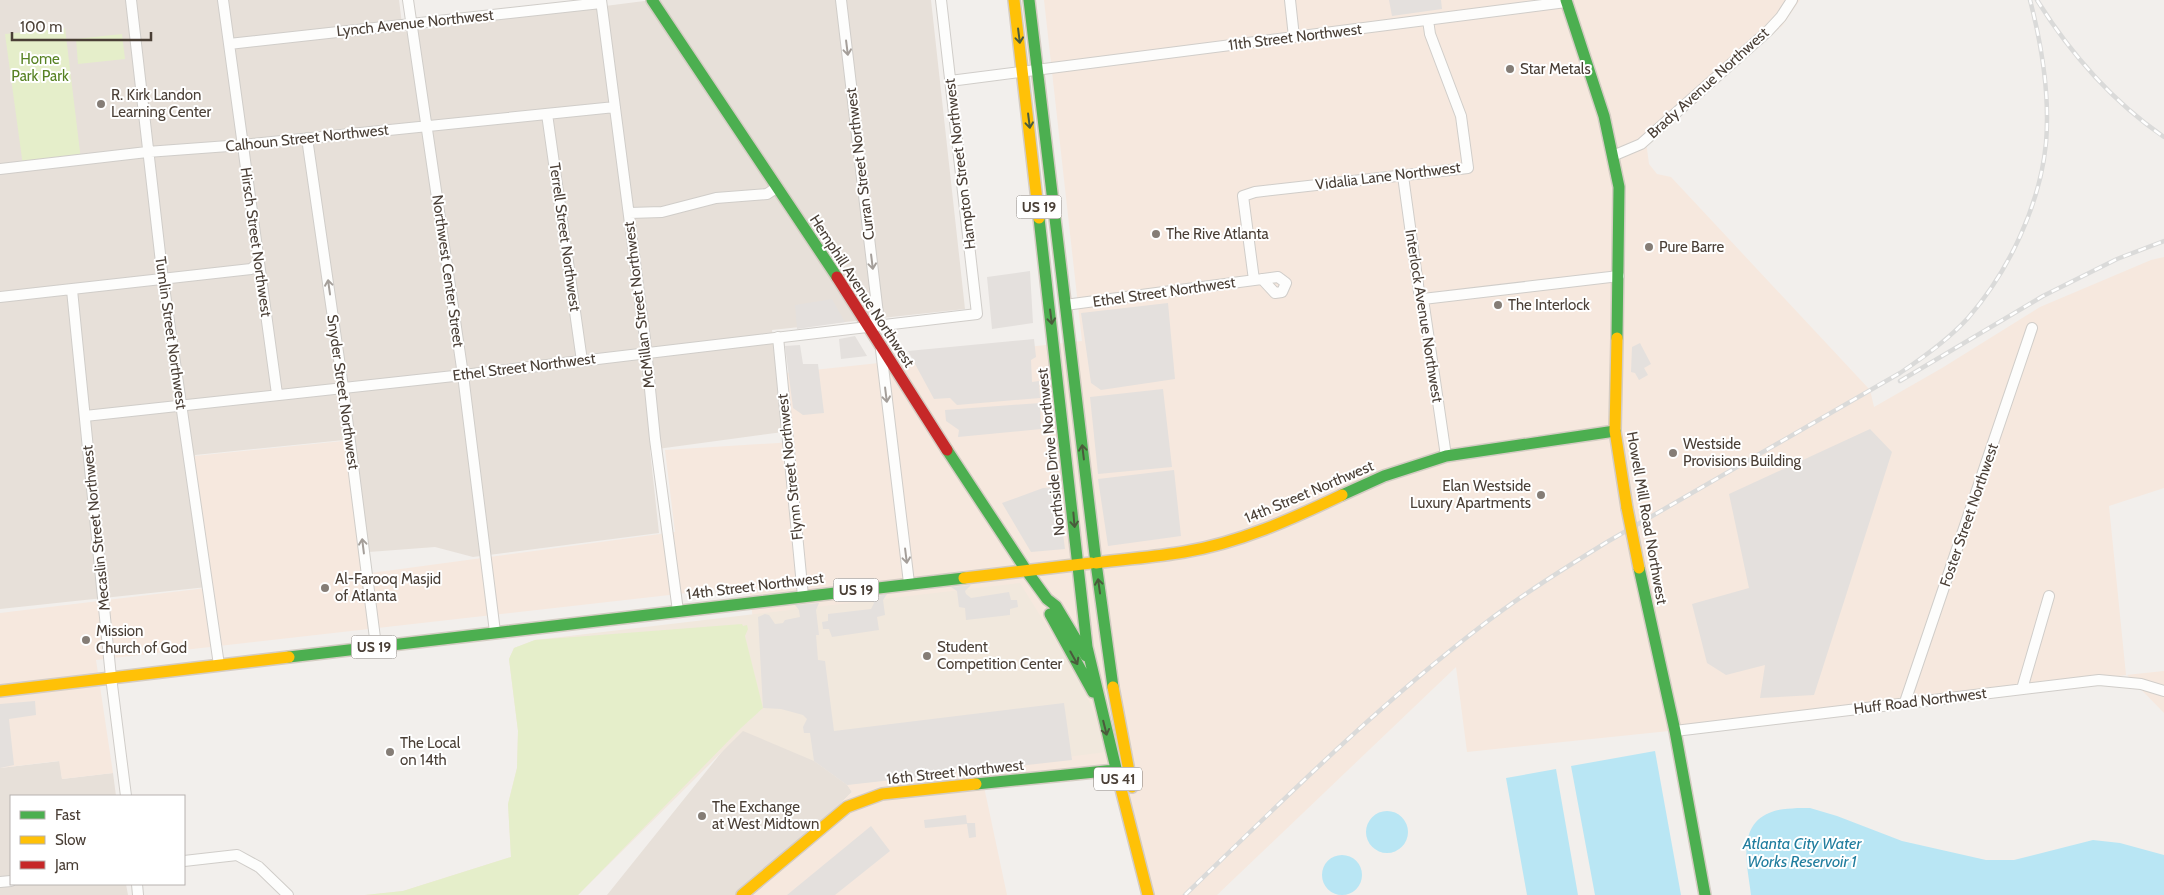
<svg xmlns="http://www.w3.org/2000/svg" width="2164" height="895" viewBox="0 0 2164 895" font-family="Cabin,sans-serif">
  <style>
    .residential { fill: #e7e0d9 }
    .commercial { fill: #f6e8de }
    .education { fill: #f1e8dd }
    .green { fill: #e5eeca }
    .parking { fill: #e4e0dd }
    .water { fill: #b9e6f4 }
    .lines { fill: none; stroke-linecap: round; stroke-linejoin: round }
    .street-casing { stroke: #d0cdc9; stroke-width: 12 }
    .fast-casing { stroke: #d4ccc3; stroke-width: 14 }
    .slow-casing { stroke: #d4ccc3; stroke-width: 14 }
    .jam-casing { stroke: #d4ccc3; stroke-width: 14 }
    .street { stroke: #fdfdfc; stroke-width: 10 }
    .fast { stroke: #4caf50; stroke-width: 11 }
    .slow { stroke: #ffc107; stroke-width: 11 }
    .jam { stroke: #c62828; stroke-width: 11 }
    .rail-casing { stroke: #dadad9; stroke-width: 4.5 }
    .rail { stroke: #fff; stroke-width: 2.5; stroke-dasharray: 8; stroke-linecap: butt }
    .slow-bridge-casing { stroke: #d4ccc3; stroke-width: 14; stroke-linecap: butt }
    .slow-bridge { stroke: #ffc107; stroke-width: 11 }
    .oneway { stroke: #4a5b3c }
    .oneway2 { stroke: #a49e99 }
    .poi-dot { fill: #857d76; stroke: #fff; stroke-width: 2 }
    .labels { text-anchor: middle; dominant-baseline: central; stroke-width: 4; stroke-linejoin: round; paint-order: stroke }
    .shield { fill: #fff; stroke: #807972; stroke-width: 1 }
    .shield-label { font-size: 14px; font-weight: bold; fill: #4a3f36 }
    .street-label { font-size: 15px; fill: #4a3f36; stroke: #fff }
    .park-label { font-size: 15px; fill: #578223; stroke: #fff }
    .poi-label { font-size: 15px; fill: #4a3f36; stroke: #fff; text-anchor: start }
    .water-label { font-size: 16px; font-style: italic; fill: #207d9e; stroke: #fff }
  </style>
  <rect width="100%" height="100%" fill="#f2efec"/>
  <!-- residential -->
  <path class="residential" d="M0 0H399L403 32 652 0H931L965 309 772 330 783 432 650 450 659 533 473 557 435 547 369 552 354 439 195 455 207 587 0 609Z
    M741 728 833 763 852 792 747 895H607Z
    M60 761 62 779 113 773 116 796H11V884H126L128 895H0V768Z"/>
  <!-- commercial -->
  <path class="commercial" d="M1044 0H1800L1782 26 1646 141 1649 164 1657 174 1671 177 1870 390 1874 407 1942 368 2040 307 2151 260 2164 257V488L2109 506 2126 675 2164 671V713L2127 675 1669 731 1467 752 1456 667 1217 895H1149L1117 771 983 782 1007 895H747L852 792 827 755 763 708 749 586 96 660 113 773 62 779 59 761 0 768V613L206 588 194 456 353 440 371 573 675 532 665 450 794 442 786 373 1082 341Z"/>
  <!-- education -->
  <path class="education" d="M1020 583 1080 680 1095 715 1106 752 847 785 814 761 743 731 578 895H365L403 891 511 857 508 804 517 768 518 731 509 659 514 648 535 640Z"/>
  <!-- green -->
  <path class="green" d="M65 28 81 160 23 166 5 34Z
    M122 34 125 59 78 64 76 39Z
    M742 624 743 626 747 625 748 629 745 636 763 708 741 728 578 895H365L403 891 511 857 508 804 517 768 518 731 509 659 514 648 535 640Z"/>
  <!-- parking -->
  <path class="parking" d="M1389 0H1441L1442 9 1392 16Z
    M1030 271 1033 323 992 329 987 277Z
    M832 299 845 322 797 329 795 305Z
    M1168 303 1175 379 1101 390 1091 383 1081 313Z
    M855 336 867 356 841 359 839 339Z
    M1034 339 1036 357 1031 360 1032 382 1039 381 1040 398 957 405 950 398 934 399 908 351Z
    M1640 343 1651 364 1644 368 1648 375 1639 380 1635 373 1631 372 1632 347Z
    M800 345 803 364H818L824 413 803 415 793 408 785 346Z
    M1163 389 1172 467 1098 474 1090 397Z
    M1040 403 1041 429 958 437 959 430 946 421 945 410Z
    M1870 429 1892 452 1814 695 1760 698 1765 665 1726 675 1707 663 1692 604 1749 588 1729 494Z
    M1174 470 1181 536 1108 546 1098 479Z
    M1057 487 1065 549 1031 552 1002 503 1043 488Z
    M971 585 965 591 966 594 971 598 1009 592 1011 600H1017L1018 607 1010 609V615L966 620 965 608 959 607 957 591 951 587Z
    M887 594 883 600 885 615 877 617 879 630 832 637 829 629H823L822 622 828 621V614L871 609 874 603 870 597Z
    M819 603 816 610 819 635H816L818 660 825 661 834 731 1064 703 1072 760 847 785 814 761 810 733H804L803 727 807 719 803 715 781 709 763 708 758 617 765 614 769 615 775 624 783 623 785 620 800 617 799 610 795 605Z
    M35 701 36 715 9 719 14 765 0 768V704Z
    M966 815 967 823H975L976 837 969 838 967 824 925 828 924 820Z
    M871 826 890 851 835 895H787Z"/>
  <!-- water -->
  <path class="water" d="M1655 751 1681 895H1595L1571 766Z
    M1556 769 1578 895H1527L1506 778Z
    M1797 808H1810L1837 816 1902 841 1986 860H2014L2093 840 2120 843 2164 855V895H1751C1748 868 1736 827 1769 813 1777 809 1788 809 1797 808Z
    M1366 832a21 21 0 1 1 42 0a21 21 0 1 1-42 0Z
    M1322 875a20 20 0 1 1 40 0a20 20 0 1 1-40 0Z"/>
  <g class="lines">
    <!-- street casing -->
    <g class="street-casing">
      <path id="street" d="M131 0 163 280 219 665
        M223 0 277 394
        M408 0 463 375 495 632
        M601 0 645 339 655 439 678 611
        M841 0 878 314 870 327
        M1290 0 1294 37
        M229 44 601 3
        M950 81 1566 2
        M547 114 582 361
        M307 138 343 387 376 646
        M1615 155 1641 144 1768 31 1781 17 1792 0
        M0 169 147 152 242 145 615 107
        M1403 176 1419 292 1423 299 1446 456
        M629 213 662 212 716 198 767 194 776 188
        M1254 280 1243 196 1255 192 1468 168 1461 116 1430 34 1428 20
        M72 290 111 677 126 796
        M0 297 251 269 258 263
        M1423 299 1619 276
        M1065 305 1278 277 1286 283 1282 292 1275 293 1262 279
        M778 337 803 596
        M881 350 909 583
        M85 416 463 375 977 314 941 0
        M2022 689 2049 596
        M1905 702 2032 328
        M1675 731 2099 680 2141 684 2164 691
        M184 861 237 855 259 867 288 895
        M0 882 11 881
        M137 884 138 895"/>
    </g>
    <!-- fast casing -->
    <g class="fast-casing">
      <path id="fast" d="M652 0 837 277
        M1029 0 1096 563 1113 687
        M1566 0 1604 116 1619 187 1617 338
        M1039 218 1087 647 1119 781
        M947 450 1026 570 1047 599 1056 606 1086 656
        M1342 495 1384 476 1446 456 1615 431
        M1639 568 1675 731 1705 895
        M1050 614 1093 692
        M289 657 964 578
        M976 784 1115 770"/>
    </g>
    <!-- slow casing -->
    <g class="slow-casing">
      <path id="slow" d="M1014 0 1039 218
        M1617 338 1615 431 1627 508
        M1096 563C1125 559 1155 557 1184 552 1239 543 1292 519 1342 495
        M964 578 1091 563
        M1113 687 1132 787
        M0 691 289 657
        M1119 781 1148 895
        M742 895 847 807 882 794 976 784"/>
    </g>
    <!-- jam casing -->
    <g class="jam-casing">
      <path id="jam" d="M837 277 947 450"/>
    </g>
    <!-- street -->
    <use href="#street" class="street"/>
    <!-- fast -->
    <use href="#fast" class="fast"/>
    <!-- slow -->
    <use href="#slow" class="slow"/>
    <!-- jam -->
    <use href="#jam" class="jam"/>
    <!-- rail casing -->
    <g class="rail-casing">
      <path id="rail" d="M2037 0C2070 53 2112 101 2164 137
        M1900 381 2043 296 2117 259 2164 241
        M1185 895C1282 801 1377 706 1484 624 1523 594 1565 568 1607 542L1900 373C1924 357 1948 340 1968 318 2009 271 2040 205 2046 143 2050 95 2042 46 2030 0"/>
    </g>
    <!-- rail -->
    <use href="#rail" class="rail"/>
    <!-- slow-bridge casing -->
    <g class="slow-bridge-casing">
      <path id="slow-bridge" d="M1627 508 1639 568"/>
    </g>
    <!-- slow-bridge -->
    <use href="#slow-bridge" class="slow-bridge"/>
  </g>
  <!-- one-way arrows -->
  <defs><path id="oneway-shaft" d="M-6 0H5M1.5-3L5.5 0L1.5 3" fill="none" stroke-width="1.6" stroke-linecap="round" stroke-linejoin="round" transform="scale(1.25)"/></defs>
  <g class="oneway">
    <use href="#oneway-shaft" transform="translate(1019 36) rotate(83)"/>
    <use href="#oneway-shaft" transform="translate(1029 121) rotate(83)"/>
    <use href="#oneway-shaft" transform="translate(1051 317) rotate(83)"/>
    <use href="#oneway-shaft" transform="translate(1083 452) rotate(-97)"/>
    <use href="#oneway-shaft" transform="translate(1074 520) rotate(85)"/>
    <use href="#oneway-shaft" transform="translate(1099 586) rotate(-98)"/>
    <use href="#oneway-shaft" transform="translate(1074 658) rotate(61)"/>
    <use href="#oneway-shaft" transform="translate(1105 728) rotate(76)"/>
  </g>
  <g class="oneway2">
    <use href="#oneway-shaft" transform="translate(847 48) rotate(83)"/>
    <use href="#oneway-shaft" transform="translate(872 262) rotate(83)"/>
    <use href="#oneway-shaft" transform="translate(329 287) rotate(-98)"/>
    <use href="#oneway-shaft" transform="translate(886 395) rotate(83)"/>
    <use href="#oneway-shaft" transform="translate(363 546) rotate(-97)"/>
    <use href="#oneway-shaft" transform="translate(906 556) rotate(83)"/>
  </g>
  <!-- markers -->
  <g class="poi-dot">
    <circle cx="1510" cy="69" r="5"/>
    <circle cx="101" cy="104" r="5"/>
    <circle cx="1156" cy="234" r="5"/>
    <circle cx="1649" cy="247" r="5"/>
    <circle cx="1498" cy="305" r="5"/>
    <circle cx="1673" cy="453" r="5"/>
    <circle cx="1541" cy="495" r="5"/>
    <circle cx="325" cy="588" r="5"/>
    <circle cx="86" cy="640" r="5"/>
    <circle cx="927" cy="656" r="5"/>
    <circle cx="390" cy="752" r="5"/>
    <circle cx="702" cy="816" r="5"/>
  </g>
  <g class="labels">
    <!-- shield labels -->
    <g class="shield">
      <rect x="1016.5" y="195.5" width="45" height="23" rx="4"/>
      <rect x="833.5" y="578.5" width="45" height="23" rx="4"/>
      <rect x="351.5" y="635.5" width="45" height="23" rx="4"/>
      <rect x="1094" y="767.5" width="48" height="23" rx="4"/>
    </g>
    <g class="shield-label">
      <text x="1039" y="207">US 19</text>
      <text x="856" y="590">US 19</text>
      <text x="374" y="647">US 19</text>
      <text x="1118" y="779">US 41</text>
    </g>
    <!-- street labels -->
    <g class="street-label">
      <text transform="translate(415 23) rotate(-6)">Lynch Avenue Northwest</text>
      <text transform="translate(1295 37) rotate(-7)">11th Street Northwest</text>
      <text transform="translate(1708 83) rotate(-42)">Brady Avenue Northwest</text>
      <text transform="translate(307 138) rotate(-6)">Calhoun Street Northwest</text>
      <text transform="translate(860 164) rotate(-97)">Curran Street Northwest</text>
      <text transform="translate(960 164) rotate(-97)">Hampton Street Northwest</text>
      <text transform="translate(1388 176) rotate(-7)">Vidalia Lane Northwest</text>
      <text transform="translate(565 237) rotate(82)">Terrell Street Northwest</text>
      <text transform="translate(256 242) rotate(82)">Hirsch Street Northwest</text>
      <text transform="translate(448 271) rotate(82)">Northwest Center Street</text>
      <text transform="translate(862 291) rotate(57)">Hemphill Avenue Northwest</text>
      <text transform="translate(1164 292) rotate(-8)">Ethel Street Northwest</text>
      <text transform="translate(639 305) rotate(-97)">McMillan Street Northwest</text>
      <text transform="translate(1424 316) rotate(81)">Interlock Avenue Northwest</text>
      <text transform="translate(171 333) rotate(82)">Tumlin Street Northwest</text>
      <text transform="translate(524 367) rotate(-7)">Ethel Street Northwest</text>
      <text transform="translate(343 392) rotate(82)">Snyder Street Northwest</text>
      <text transform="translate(1051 452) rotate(-96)">Northside Drive Northwest</text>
      <text transform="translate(790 467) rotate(-96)">Flynn Street Northwest</text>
      <text transform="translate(1309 492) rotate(-23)">14th Street Northwest</text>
      <text transform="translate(1969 515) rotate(-71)">Foster Street Northwest</text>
      <text transform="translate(1647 518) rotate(80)">Howell Mill Road Northwest</text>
      <text transform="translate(96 528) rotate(-96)">Mecaslin Street Northwest</text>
      <text transform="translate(755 586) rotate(-7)">14th Street Northwest</text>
      <text transform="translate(1920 701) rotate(-7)">Huff Road Northwest</text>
      <text transform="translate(955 772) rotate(-6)">16th Street Northwest</text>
    </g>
    <!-- park labels -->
    <g class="park-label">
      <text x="40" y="59">Home<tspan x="40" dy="17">Park Park</tspan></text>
    </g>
    <!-- poi labels -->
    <g class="poi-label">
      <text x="1520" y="69">Star Metals</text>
      <text x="111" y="95">R. Kirk Landon<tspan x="111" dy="17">Learning Center</tspan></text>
      <text x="1166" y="234">The Rive Atlanta</text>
      <text x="1659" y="247">Pure Barre</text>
      <text x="1508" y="305">The Interlock</text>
      <text x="1683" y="444">Westside<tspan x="1683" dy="17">Provisions Building</tspan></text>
      <text x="1531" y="486" text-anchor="end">Elan Westside<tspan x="1531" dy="17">Luxury Apartments</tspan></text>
      <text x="335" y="579">Al-Farooq Masjid<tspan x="335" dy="17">of Atlanta</tspan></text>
      <text x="96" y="631">Mission<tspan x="96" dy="17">Church of God</tspan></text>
      <text x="937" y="647">Student<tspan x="937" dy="17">Competition Center</tspan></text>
      <text x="400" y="743">The Local<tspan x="400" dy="17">on 14th</tspan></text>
      <text x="712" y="807">The Exchange<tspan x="712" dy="17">at West Midtown</tspan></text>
    </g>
    <!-- water labels -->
    <g class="water-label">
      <text x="1802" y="843">Atlanta City Water<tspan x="1802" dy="18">Works Reservoir 1</tspan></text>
    </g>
  </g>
  <!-- legend -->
  <rect x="10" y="795" width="175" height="90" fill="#ffffff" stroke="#b7b2af"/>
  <rect x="20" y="811" width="25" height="8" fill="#4caf50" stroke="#b7b2af"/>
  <text x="55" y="820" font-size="15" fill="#4a3f36">Fast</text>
  <rect x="20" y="836" width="25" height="8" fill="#ffc107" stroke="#b7b2af"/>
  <text x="55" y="845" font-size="15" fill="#4a3f36">Slow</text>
  <rect x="20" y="861" width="25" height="8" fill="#c62828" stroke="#b7b2af"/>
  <text x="55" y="870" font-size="15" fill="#4a3f36">Jam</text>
  <!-- scale -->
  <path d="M12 32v8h139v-8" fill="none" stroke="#4a3f36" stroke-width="2.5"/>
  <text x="20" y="32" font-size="15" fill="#4a3f36" stroke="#ffffff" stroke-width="4" paint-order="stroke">100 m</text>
</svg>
